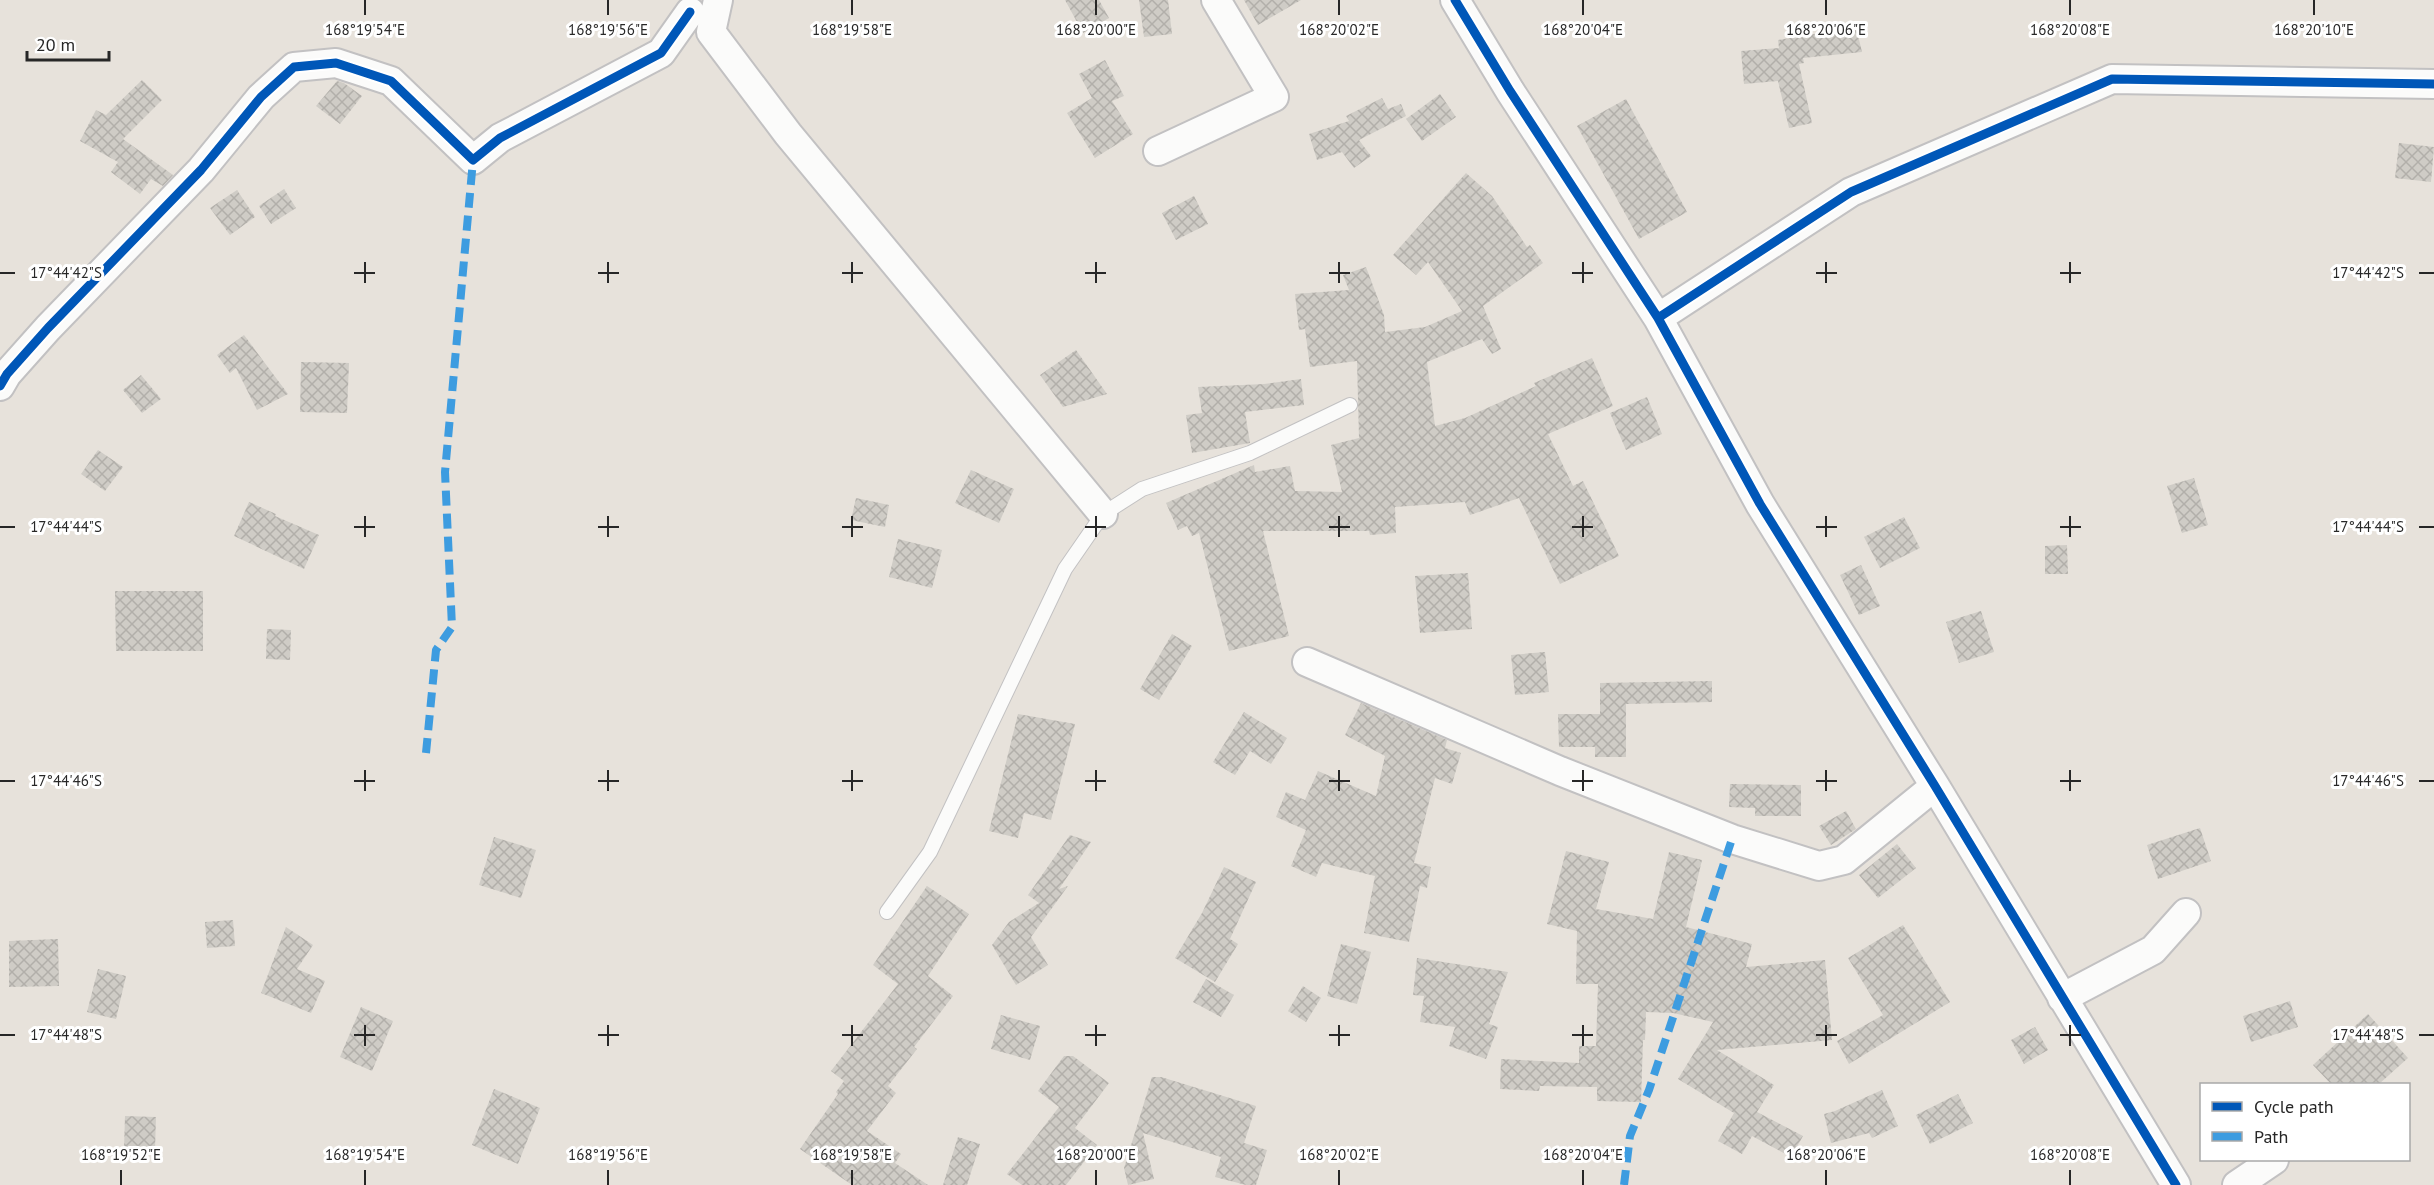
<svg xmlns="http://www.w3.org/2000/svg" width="2434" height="1185" viewBox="0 0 2434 1185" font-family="'PT Sans',sans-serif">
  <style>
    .building { fill: url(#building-cross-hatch) }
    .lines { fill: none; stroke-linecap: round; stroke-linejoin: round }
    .lane-casing { stroke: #c2c1c2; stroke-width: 16 }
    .street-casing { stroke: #c2c1c2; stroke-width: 32 }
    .lane { stroke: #fbfbfa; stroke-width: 14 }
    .street { stroke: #fbfbfa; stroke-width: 28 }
    .quiet { stroke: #3d9ce0; stroke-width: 8; stroke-dasharray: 15 8; stroke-linecap: butt }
    .cycleway-casing { stroke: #fff; stroke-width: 13 }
    .cycleway { stroke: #0057b8; stroke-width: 9 }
    .ticks { fill: none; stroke: #272727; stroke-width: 2 }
    .ticks-label { font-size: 15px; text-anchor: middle; fill: #272727; stroke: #fff; stroke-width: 6; stroke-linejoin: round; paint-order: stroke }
  </style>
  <defs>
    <pattern id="building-cross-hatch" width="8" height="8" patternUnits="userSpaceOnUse" patternTransform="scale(1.5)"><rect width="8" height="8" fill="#cfccc6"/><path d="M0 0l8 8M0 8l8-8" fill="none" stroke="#b2afaa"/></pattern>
  </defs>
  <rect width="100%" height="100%" fill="#e7e2db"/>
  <!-- building -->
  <path class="building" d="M1065 0H1099L1109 18 1083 33Z
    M1139 0H1168L1172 34 1144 37Z
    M1244 0H1301L1258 25Z
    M1856 27 1862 52 1803 58 1804 63 1799 64 1812 123 1789 128 1778 81 1744 84 1741 51 1779 48 1778 40Z
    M1105 60 1124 96 1112 101 1133 134 1095 158 1067 113 1092 98 1079 74Z
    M142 80 162 100 123 139 173 175 163 186 151 179 140 194 111 172 118 162 80 141 96 110 106 115Z
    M337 81 344 83 362 96 340 124 316 106Z
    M1440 94 1456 117 1422 141 1406 119Z
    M1382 98 1388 109 1401 104 1406 116 1359 140 1371 156 1354 168 1342 152 1317 160 1309 134 1349 121 1346 116Z
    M1626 99 1687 212 1639 239 1577 126Z
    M2399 143 2434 147 2431 182 2395 178Z
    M1466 173 1492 196 1527 247 1530 245 1543 263 1483 306 1501 349 1492 354 1482 339 1427 362 1435 426 1465 418 1536 386 1534 383 1592 358 1613 406 1548 434 1573 486 1583 481 1619 556 1560 584 1519 498 1470 515 1465 502 1395 507 1396 533 1370 535 1369 531H1263L1289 636 1229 651 1199 533 1192 536 1187 526 1178 530 1166 503 1254 465 1255 472 1290 466 1295 491 1342 492 1331 445 1359 438 1357 361 1310 367 1305 329 1299 330 1295 294 1349 290 1343 275 1366 267 1384 315 1385 332 1425 327 1462 311 1428 262 1416 275 1393 255Z
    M284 189 296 208 271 224 259 206Z
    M237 190 255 217 230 235 210 208Z
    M1194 196 1208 224 1176 240 1162 213Z
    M244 335 288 394 257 410 236 368 230 373 217 355Z
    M1076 350 1107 394 1063 407 1040 375Z
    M301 362 349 363 347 413 300 412Z
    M141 375 161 399 142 413 123 390Z
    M1301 379 1304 405 1245 412 1250 443 1192 453 1186 415 1202 413 1198 387 1264 384Z
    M1647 397 1662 434 1626 450 1610 413Z
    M98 450 123 467 105 491 81 474Z
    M971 470 1014 489 999 523 955 503Z
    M2194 478 2208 525 2182 533 2167 486Z
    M856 498 889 505 885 527 851 520Z
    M249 502 276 514 275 516 319 535 304 569 234 536Z
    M1904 517 1920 548 1880 568 1864 537Z
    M898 539 942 550 932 588 889 577Z
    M2067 545 2068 574H2045V546Z
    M1861 565 1880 606 1859 615 1840 575Z
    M1468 573 1472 629 1420 633 1415 576Z
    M115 591H203V651H116Z
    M1981 611 1994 652 1959 663 1946 622Z
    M267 629 291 630 290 660 266 659Z
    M1172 634 1192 646 1159 700 1140 689Z
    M1545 652 1549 692 1515 695 1511 655Z
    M1712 681V702L1626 704V757H1595V747H1559L1558 714H1600V683Z
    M1361 703 1447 740 1445 748 1461 753 1452 784 1435 778 1414 863 1431 867 1427 888 1420 886 1409 942 1364 933 1375 876 1322 863 1316 877 1291 866 1306 830 1276 817 1286 792 1305 800 1318 771 1376 796 1385 756 1345 735Z
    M1244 712 1287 738 1271 764 1250 751 1235 775 1213 762Z
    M1018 714 1075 724 1051 820 1024 813 1018 838 989 831Z
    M1730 784 1801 785V816H1755V808L1729 807Z
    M1846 811 1856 829 1831 845 1819 826Z
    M2200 828 2211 861 2158 879 2147 845Z
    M1070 835 1091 842 1059 889 1068 886 1031 937 1048 965 1016 985 992 945 1009 922 1039 903 1028 895Z
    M494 837 536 850 521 898 479 885Z
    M1897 844 1916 868 1878 898 1859 875Z
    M1566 851 1609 862 1596 909 1653 919 1669 852 1702 860 1686 927 1752 944 1746 967 1825 960 1832 1040 1717 1050 1774 1085 1757 1112 1803 1136 1791 1157 1752 1136 1742 1154 1718 1141 1734 1113 1678 1079 1713 1022 1673 1013 1646 1012 1645 1040H1643L1641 1102 1597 1101V1087L1540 1086 1539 1091 1500 1089 1501 1059 1579 1063V1046H1596L1598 984H1576L1577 931 1547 924Z
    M1224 867 1256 882 1230 939 1238 944 1215 982 1175 958 1202 913Z
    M927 886 969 914 928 976 953 996 914 1047 917 1049 888 1086 896 1093 867 1131 901 1154 895 1163 928 1185H852L800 1149 838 1094 836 1092 844 1081 831 1071 898 984 873 965Z
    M233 920 235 946 207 948 205 922Z
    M1903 925 1950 1002 1849 1064 1837 1041 1883 1015 1848 958Z
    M286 927 313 945 297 969 325 981 311 1013 261 993Z
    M58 939 59 986 9 987V941Z
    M1341 944 1371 952 1357 1004 1327 996Z
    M1417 958 1508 972 1489 1024 1498 1027 1486 1059 1449 1046 1455 1027 1420 1022 1424 996 1413 995Z
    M98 969 126 976 116 1019 87 1012Z
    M1206 979 1234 995 1221 1017 1193 1002Z
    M1303 986 1321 998 1306 1022 1288 1011Z
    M2290 1001 2298 1027 2251 1042 2243 1016Z
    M361 1007 393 1021 372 1071 340 1057Z
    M2368 1014 2408 1058 2379 1084H2331L2313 1065Z
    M1001 1015 1040 1026 1030 1060 991 1049Z
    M2035 1027 2048 1050 2024 1064 2011 1040Z
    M1064 1056H1073L1109 1083 1075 1128 1097 1145 1066 1185H1022L1007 1174 1059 1107 1038 1091Z
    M1152 1077H1161L1256 1106 1244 1143 1267 1150 1256 1185H1246L1215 1177 1221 1157 1143 1133 1154 1179 1128 1185 1124 1168Z
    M494 1089 540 1108 518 1164 472 1145Z
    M1882 1090 1898 1126 1872 1138 1869 1133 1831 1143 1824 1114 1835 1111Z
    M1958 1094 1973 1123 1930 1144 1916 1115Z
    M125 1116 156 1117 155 1150 124 1149Z
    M958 1137 980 1144 967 1185H943Z"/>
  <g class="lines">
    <!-- lane casing -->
    <g class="lane-casing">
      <path id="lane" d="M887 912 930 852 1065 569 1103 514 1142 489 1250 453 1350 405"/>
    </g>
    <!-- street casing -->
    <g class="street-casing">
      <path id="street" d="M718 0 711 32 788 134 1103 514
        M1455 0 1510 91 1658 318 1760 504 1935 786 2176 1185
        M1158 151 1274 97 1216 0
        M1658 318 1851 192 2112 79 2434 84
        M0 386 7 374 48 328 201 170 261 97 294 67 336 63 391 81 473 160 500 138 661 53 690 12
        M1307 662 1560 771 1732 839 1819 866 1844 860 1935 786
        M2062 998 2153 950 2186 913
        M2237 1185 2274 1160"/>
    </g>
    <!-- lane -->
    <use href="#lane" class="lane"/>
    <!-- street -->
    <use href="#street" class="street"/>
    <!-- quiet -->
    <path class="quiet" d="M426 753 436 650 452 627 445 472 473 160
      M1624 1185 1630 1136 1649 1090 1732 839"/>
    <!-- cycleway casing -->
    <g class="cycleway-casing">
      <path id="cycleway" d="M1455 0 1510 91 1658 318 1760 504 1935 786 2176 1185
        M1658 318 1851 192 2112 79 2434 84
        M0 386 7 374 48 328 201 170 261 97 294 67 336 63 391 81 473 160 500 138 661 53 690 12"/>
    </g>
    <!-- cycleway -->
    <use href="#cycleway" class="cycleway"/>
  </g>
  <!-- ticks -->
  <path class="ticks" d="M365 0V15M608 0V15M852 0V15M1096 0V15M1339 0V15M1583 0V15M1826 0V15M2070 0V15M2314 0V15M365 262V283M608 262V283M852 262V283M1096 262V283M1339 262V283M1583 262V283M1826 262V283M2070 262V283M0 273H15M354 273H375M598 273H619M842 273H863M1085 273H1106M1329 273H1350M1572 273H1593M1816 273H1837M2060 273H2081M2419 273H2434M365 516V537M608 516V537M852 516V537M1096 516V537M1339 516V537M1583 516V537M1826 516V537M2070 516V537M0 527H15M354 527H375M598 527H619M842 527H863M1085 527H1106M1329 527H1350M1572 527H1593M1816 527H1837M2060 527H2081M2419 527H2434M365 770V791M608 770V791M852 770V791M1096 770V791M1339 770V791M1583 770V791M1826 770V791M2070 770V791M0 781H15M354 781H375M598 781H619M842 781H863M1085 781H1106M1329 781H1350M1572 781H1593M1816 781H1837M2060 781H2081M2419 781H2434M365 1025V1046M608 1025V1046M852 1025V1046M1096 1025V1046M1339 1025V1046M1583 1025V1046M1826 1025V1046M2070 1025V1046M0 1035H15M354 1035H375M598 1035H619M842 1035H863M1085 1035H1106M1329 1035H1350M1572 1035H1593M1816 1035H1837M2060 1035H2081M2419 1035H2434M121 1170V1185M365 1170V1185M608 1170V1185M852 1170V1185M1096 1170V1185M1339 1170V1185M1583 1170V1185M1826 1170V1185M2070 1170V1185"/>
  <g class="ticks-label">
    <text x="365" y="35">168°19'54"E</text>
    <text x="608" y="35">168°19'56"E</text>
    <text x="852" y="35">168°19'58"E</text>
    <text x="1096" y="35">168°20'00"E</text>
    <text x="1339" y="35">168°20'02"E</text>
    <text x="1583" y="35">168°20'04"E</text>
    <text x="1826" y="35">168°20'06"E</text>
    <text x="2070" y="35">168°20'08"E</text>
    <text x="2314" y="35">168°20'10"E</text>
    <text x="66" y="278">17°44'42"S</text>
    <text x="2368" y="278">17°44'42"S</text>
    <text x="66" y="532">17°44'44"S</text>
    <text x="2368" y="532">17°44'44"S</text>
    <text x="66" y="786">17°44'46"S</text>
    <text x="2368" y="786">17°44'46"S</text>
    <text x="66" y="1040">17°44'48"S</text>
    <text x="2368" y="1040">17°44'48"S</text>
    <text x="121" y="1160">168°19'52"E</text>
    <text x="365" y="1160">168°19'54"E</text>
    <text x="608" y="1160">168°19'56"E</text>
    <text x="852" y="1160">168°19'58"E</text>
    <text x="1096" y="1160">168°20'00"E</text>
    <text x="1339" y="1160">168°20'02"E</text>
    <text x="1583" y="1160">168°20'04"E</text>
    <text x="1826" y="1160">168°20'06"E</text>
    <text x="2070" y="1160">168°20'08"E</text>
  </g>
  <!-- legend -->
  <rect x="2200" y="1083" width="210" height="78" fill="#ffffff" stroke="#a9a9a9" stroke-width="1.5"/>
  <rect x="2212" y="1102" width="30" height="9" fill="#0057b8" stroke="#a9a9a9" stroke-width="1.5"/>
  <text x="2254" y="1113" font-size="18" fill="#272727">Cycle path</text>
  <rect x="2212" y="1132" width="30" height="9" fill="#3d9ce0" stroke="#a9a9a9" stroke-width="1.5"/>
  <text x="2254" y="1143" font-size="18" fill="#272727">Path</text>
  <!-- scale -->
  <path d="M27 51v9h82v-9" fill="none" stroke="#272727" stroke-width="3"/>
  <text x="36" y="51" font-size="18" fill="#272727" stroke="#ffffff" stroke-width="4.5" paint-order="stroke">20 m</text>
</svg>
